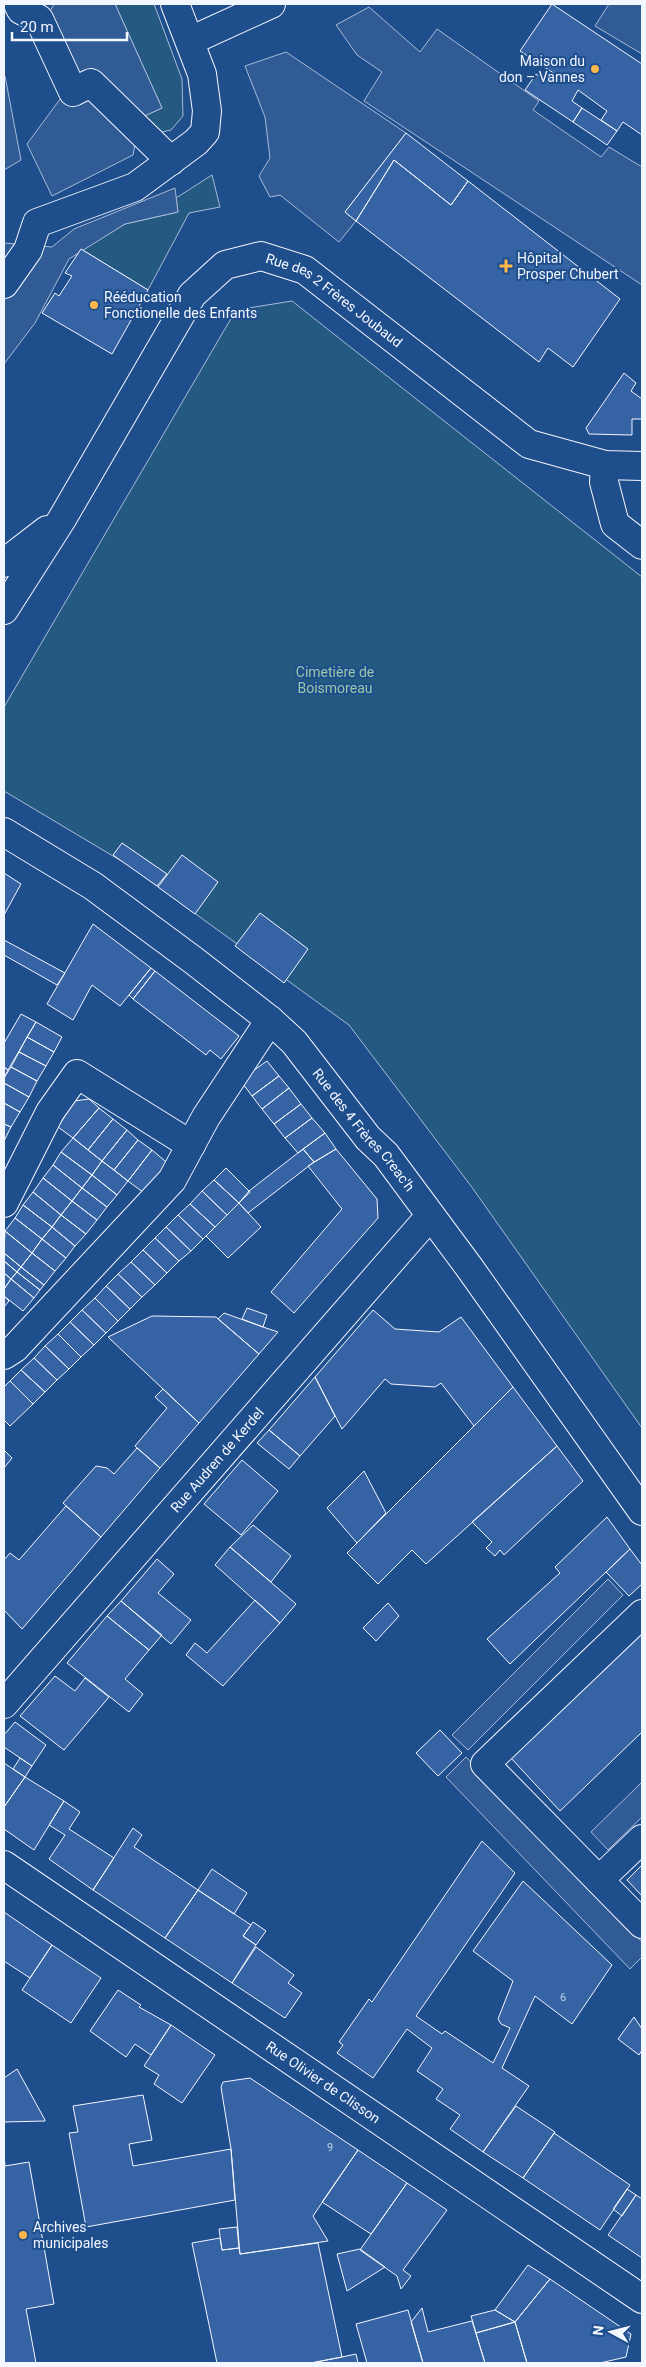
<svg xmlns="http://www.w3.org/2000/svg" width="646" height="2367" viewBox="0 0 646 2367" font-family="Roboto,sans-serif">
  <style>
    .green { fill: #245a82; stroke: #a8bbd7 }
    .parking { fill: #305b95; stroke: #a8bbd7 }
    .building { fill: #3563a3; stroke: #f2f6ff }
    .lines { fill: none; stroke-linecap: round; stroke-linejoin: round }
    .minor-casing { stroke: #f2f6ff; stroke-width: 30 }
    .minor { stroke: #1f4e8c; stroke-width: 28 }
    .poi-dot { fill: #ffb74d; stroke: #1f4e8c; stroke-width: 2 }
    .labels { text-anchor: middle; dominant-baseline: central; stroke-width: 4; stroke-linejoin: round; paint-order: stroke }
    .number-label { font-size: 11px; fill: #c3d1e8 }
    .poi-label { font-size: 14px; fill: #f2f6ff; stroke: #1f4e8c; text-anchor: start }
    .street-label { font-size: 14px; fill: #f2f6ff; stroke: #1f4e8c }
    .park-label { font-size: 14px; fill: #97c8a6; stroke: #1f4e8c }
  </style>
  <rect width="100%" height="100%" fill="#1f4e8c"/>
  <!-- green -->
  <path class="green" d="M115 4H154L182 79 183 116 171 130 157 133 140 118 162 108Z
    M212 175 220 207 189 213 148 290 81 249 125 224 178 212 176 198Z
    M292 301 642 577V1428L471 1186 349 1025 128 865 4 791V707L236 310Z"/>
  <!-- parking -->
  <path class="parking" d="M54 4H115L162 108 140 118 133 155 52 196 27 144 66 91 47 17Z
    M609 4H642V54L595 26Z
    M369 7 420 52 437 29 539 101 533 110 601 157 609 147 642 167V285L364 101 382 72 357 55 336 25Z
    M286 52 406 133 345 212 356 221 339 242 280 195 270 197 259 176 270 158 265 117 245 66Z
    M5 76 21 160 4 170V77Z
    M175 188 178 212 125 224 69 259 35 323 4 364V243L52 247 74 229Z
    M608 1579 623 1595 468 1750 452 1735Z
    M466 1757 642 1942V1957L630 1969 446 1777Z
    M642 1782V1817L608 1850 591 1832Z"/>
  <!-- building -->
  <path class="building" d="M552 4 642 64V135L623 122 617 131 601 120 607 111 578 90 572 101 582 108 573 122 525 90 536 74 549 83 555 74 520 51Z
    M582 108 617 131 607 145 573 122Z
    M406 133 468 181 451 205 394 160 356 221 345 212Z
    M394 160 451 205 468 181 620 299 573 367 548 348 539 362 356 221Z
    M81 249 148 290 112 354 42 313 55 293 59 296 72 276 65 273Z
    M624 373 636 383 631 391 642 399V419H632V435L589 434 586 428Z
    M122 843 167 874 157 886 113 855Z
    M182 855 218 882 195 914 158 887Z
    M4 873 21 884 4 915Z
    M260 913 308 949 284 983 235 946Z
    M93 924 151 968 120 1006 92 985 73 1020 47 1004Z
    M4 940 65 973 57 985 4 955Z
    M151 968 155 971 133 999 129 995Z
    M155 971 239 1036 221 1059 210 1050 206 1055 133 999Z
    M21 1014 36 1022 8 1070 4 1067V1043Z
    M36 1022 62 1037 54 1052 27 1037Z
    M27 1037 54 1052 46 1066 19 1052Z
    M19 1052 46 1066 37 1081 11 1067Z
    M267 1061 279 1076 252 1096 240 1080Z
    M4 1067 8 1070 4 1078Z
    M11 1067 37 1081 29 1097 4 1083V1078Z
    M279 1076 289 1088 262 1109 252 1096Z
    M4 1083 29 1097 20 1112 4 1103Z
    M289 1088 301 1104 274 1124 262 1109Z
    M89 1099 99 1108 73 1138 58 1127 74 1101Z
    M4 1103 20 1112 11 1127 4 1124Z
    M301 1104 312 1118 285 1138 274 1124Z
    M99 1108 113 1119 88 1150 73 1138Z
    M312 1118 325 1133 298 1153 285 1138Z
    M113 1119 127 1130 102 1161 88 1150Z
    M4 1124 11 1127 4 1141Z
    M127 1130 138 1140 114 1170 102 1161Z
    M325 1133 336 1149 314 1162 303 1149Z
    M73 1138 102 1161 92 1175 61 1152Z
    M138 1140 152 1150 128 1181 114 1170Z
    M303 1149 314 1162 248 1213 239 1203 249 1191Z
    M336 1149 377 1199 378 1218 294 1313 271 1292 342 1209 308 1166Z
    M152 1150 171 1166 144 1193 128 1181Z
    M61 1152 92 1175 82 1188 53 1165Z
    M102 1161 128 1181 117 1195 92 1175Z
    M53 1165 82 1188 72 1201 43 1178Z
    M226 1168 250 1192 239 1203 214 1180Z
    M92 1175 117 1195 107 1207 82 1188Z
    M43 1178 72 1201 61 1215 33 1192Z
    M214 1180 239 1203 227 1215 202 1191Z
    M82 1188 107 1207 97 1220 72 1201Z
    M202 1191 227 1215 215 1227 190 1204Z
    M33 1192 61 1215 52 1227 23 1205Z
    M72 1201 97 1220 86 1234 61 1215Z
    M239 1203 261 1227 228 1258 206 1236Z
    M190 1204 215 1227 203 1239 178 1215Z
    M23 1205 52 1227 42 1239 15 1218Z
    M61 1215 86 1234 75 1246 52 1227Z
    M178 1215 203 1239 191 1251 166 1227Z
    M15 1218 42 1239 32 1253 5 1231Z
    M52 1227 75 1246 66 1258 42 1239Z
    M166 1227 191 1251 179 1261 155 1238Z
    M5 1231 32 1253 21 1267 4 1253Z
    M155 1238 179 1261 167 1273 143 1250Z
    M42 1239 66 1258 55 1271 32 1253Z
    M143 1250 167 1273 155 1285 131 1262Z
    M4 1253 21 1267 17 1272 4 1261Z
    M32 1253 55 1271 44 1285 21 1267Z
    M4 1261 17 1272 11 1279 4 1273Z
    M131 1262 155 1285 142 1297 118 1274Z
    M21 1267 44 1285 40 1290 17 1272Z
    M17 1272 40 1290 34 1298 11 1279Z
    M4 1273 11 1279 4 1289Z
    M118 1274 142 1297 130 1309 106 1286Z
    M11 1279 34 1298 23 1311 4 1296V1289Z
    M106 1286 130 1309 118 1321 95 1298Z
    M4 1296 9 1301 4 1307Z
    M95 1298 118 1321 106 1333 82 1310Z
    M247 1308 267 1315 263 1327 242 1319Z
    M82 1310 106 1333 94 1345 70 1322Z
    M373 1310 395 1329 439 1332 461 1317 513 1387 474 1426 441 1383 435 1387 391 1384 385 1379 342 1429 315 1377Z
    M224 1313 263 1327 278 1332 259 1354 218 1319Z
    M152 1316 216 1317 259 1354 199 1423 108 1337Z
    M70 1322 94 1345 81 1357 58 1334Z
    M58 1334 81 1357 69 1369 45 1346Z
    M45 1346 69 1369 57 1380 34 1358Z
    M34 1358 57 1380 45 1392 21 1370Z
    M21 1370 45 1392 33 1404 10 1381Z
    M315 1377 335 1416 300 1456 269 1430Z
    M10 1381 33 1404 10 1426 4 1420V1387Z
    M513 1387 557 1446 426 1564 412 1550 378 1584 347 1553Z
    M163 1389 199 1423 160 1468 135 1446 167 1408 155 1397Z
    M269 1430 300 1456 289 1469 257 1443Z
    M557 1446 583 1481 504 1555 500 1550 495 1556 486 1548 492 1542 472 1522Z
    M137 1448 160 1468 101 1537 63 1503 96 1466 107 1468 114 1474Z
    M4 1450 12 1458 4 1468Z
    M242 1460 278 1491 241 1535 204 1504Z
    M364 1471 386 1513 357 1543 327 1508Z
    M66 1506 101 1537 22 1629 4 1610V1560L10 1553 19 1560Z
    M607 1517 630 1549 510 1664 487 1639 560 1573 555 1567Z
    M253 1525 291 1556 271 1582 230 1547Z
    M230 1547 296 1604 280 1623 215 1565Z
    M630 1549 642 1565V1584L629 1596 606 1572Z
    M157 1559 174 1574 158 1593 191 1620 171 1644 121 1601Z
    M255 1600 280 1623 223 1686 186 1655 195 1643 207 1653Z
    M121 1601 162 1635 149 1650 107 1616Z
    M388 1603 399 1616 376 1641 363 1628Z
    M107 1616 149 1650 125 1679 143 1694 129 1712 67 1663Z
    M642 1631V1732L560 1811 510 1757Z
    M55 1676 75 1691 85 1678 109 1697 64 1750 20 1716Z
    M15 1722 46 1745 32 1766 4 1747V1735Z
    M440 1730 462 1753 438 1776 416 1753Z
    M20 1758 32 1766 25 1777 13 1769Z
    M4 1763 25 1777 4 1807Z
    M25 1777 64 1801 34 1850 4 1829V1807Z
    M64 1801 80 1812 69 1829 114 1858 93 1890 49 1859 65 1835 49 1825Z
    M133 1828 142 1835 134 1847 198 1890 165 1938 93 1890Z
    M482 1841 515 1873 416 2016 442 2034 445 2031 493 2063 510 2028 501 2024 498 2019 513 1981 473 1951 523 1881 612 1965 572 2024 535 1996 502 2068 529 2086 483 2152 450 2129 460 2115 436 2099 443 2089 417 2071 432 2048 407 2029 373 2078 337 2053 343 2045 339 2042 369 1999 372 2002Z
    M642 1865V1896L627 1880Z
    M212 1869 247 1893 234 1914 198 1890Z
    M198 1890 251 1925 243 1936 256 1945 232 1983 165 1938Z
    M4 1912 52 1945 30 1978 4 1961Z
    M253 1922 266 1931 256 1945 243 1936Z
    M52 1945 101 1978 71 2023 22 1990Z
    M256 1947 294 1975 288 1983 302 1993 285 2018 232 1983Z
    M118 1990 141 2005 139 2007 171 2025 151 2055 135 2044 126 2057 90 2031Z
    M634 2017 642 2029V2050L639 2055 618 2039Z
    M171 2025 215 2055 182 2103 154 2084 159 2075 144 2066Z
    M17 2069 45 2120V2121L4 2122V2078Z
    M250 2078 358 2150 313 2216 328 2241 240 2254 231 2149 221 2087 223 2082Z
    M143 2095 152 2140 129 2144 133 2166 231 2149 235 2200 86 2227 69 2133 78 2132 73 2106Z
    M516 2106 555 2132 523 2178 483 2152Z
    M554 2133 630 2185 600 2230 523 2178Z
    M358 2150 407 2183 371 2234 322 2202Z
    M4 2155 5 2166 29 2162 54 2304 26 2309 36 2363H4Z
    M407 2183 447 2210 403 2270 411 2276 401 2289 397 2276 360 2250Z
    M627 2189 636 2195 622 2216 613 2209Z
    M636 2195 642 2199V2258L608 2235Z
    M237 2227 239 2248 222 2250 219 2229Z
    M220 2238 222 2250 239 2248 240 2254 318 2243 342 2357 311 2363H217L192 2243Z
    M360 2249 385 2267 347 2291 337 2254Z
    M528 2265 550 2279 515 2322 495 2310Z
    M550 2279 631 2334 626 2357 600 2363H527L515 2322Z
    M422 2308 428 2332 472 2321 485 2363H423L411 2322Z
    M408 2310 423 2363H367L356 2324Z
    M495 2310 515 2322 476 2333 471 2316Z
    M515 2322 527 2363H485L476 2333Z
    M356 2354 358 2363H311L342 2357Z"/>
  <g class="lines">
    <!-- minor casing -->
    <g class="minor-casing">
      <g id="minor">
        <path d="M18 4 21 10 39 19 73 92 91 83 171 161"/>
        <path d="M190 41 271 4"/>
        <path d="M4 284 28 250 37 223 135 187 196 142 205 132 207 111 202 74 175 4"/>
        <path d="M605 465 604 482 615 524 642 545"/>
        <path d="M4 563 47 530"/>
        <path id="s1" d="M4 610 62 519 192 295 225 265 261 256 305 270 529 444 605 465 642 466"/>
        <path id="s2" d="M4 832 93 886 193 960 270 1020 294 1042 368 1138 386 1155 469 1267 642 1511"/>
        <path d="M4 1203 50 1112 77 1074 191 1145"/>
        <path d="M4 1355 15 1348 172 1180 206 1117 270 1020"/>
        <path d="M642 1614 485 1764 642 1924"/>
        <path id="s3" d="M4 1704 430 1216"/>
        <path id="s4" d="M4 1865 642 2299"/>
        <path d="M599 1880 642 1839"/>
      </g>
    </g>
    <!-- minor -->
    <use href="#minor" class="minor"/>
  </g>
  <!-- markers -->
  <g class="poi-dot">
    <circle cx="595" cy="69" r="5"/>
    <path d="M503.5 258.5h5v5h5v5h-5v5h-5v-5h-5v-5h5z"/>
    <circle cx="94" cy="305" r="5"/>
    <circle cx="23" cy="2235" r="5"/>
  </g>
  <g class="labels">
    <!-- number labels -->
    <g class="number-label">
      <text x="563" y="1997">6</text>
      <text x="330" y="2147">9</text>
    </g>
    <!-- poi labels -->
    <g class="poi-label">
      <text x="585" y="61" text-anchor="end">Maison du<tspan x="585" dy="16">don – Vannes</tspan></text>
      <text x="517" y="258">Hôpital<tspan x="517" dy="16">Prosper Chubert</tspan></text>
      <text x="104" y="297">Rééducation<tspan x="104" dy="16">Fonctionelle des Enfants</tspan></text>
      <text x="33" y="2227">Archives<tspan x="33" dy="16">municipales</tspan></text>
    </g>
    <!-- street labels -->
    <g class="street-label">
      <text stroke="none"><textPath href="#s1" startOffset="535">Rue des 2 Frères Joubaud</textPath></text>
      <text stroke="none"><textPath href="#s2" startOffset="471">Rue des 4 Frères Creac'h</textPath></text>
      <text stroke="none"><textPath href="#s3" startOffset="324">Rue Audren de Kerdel</textPath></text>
      <text stroke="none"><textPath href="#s4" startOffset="386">Rue Olivier de Clisson</textPath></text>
    </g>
    <!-- park labels -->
    <g class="park-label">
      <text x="335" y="672">Cimetière de<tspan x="335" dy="16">Boismoreau</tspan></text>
    </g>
  </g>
  <!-- border -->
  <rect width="646" height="2367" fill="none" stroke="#f2f6ff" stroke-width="10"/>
  <!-- north arrow -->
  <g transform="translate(611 2332) rotate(277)" stroke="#1f4e8c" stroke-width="4" paint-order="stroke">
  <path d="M0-4L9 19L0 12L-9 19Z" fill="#f2f6ff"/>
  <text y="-8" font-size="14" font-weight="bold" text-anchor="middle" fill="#f2f6ff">N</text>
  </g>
  <!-- scale -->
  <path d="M12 32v8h115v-8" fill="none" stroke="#f2f6ff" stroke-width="2.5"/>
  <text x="20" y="32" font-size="15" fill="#f2f6ff" stroke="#1f4e8c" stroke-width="4" paint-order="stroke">20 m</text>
</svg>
